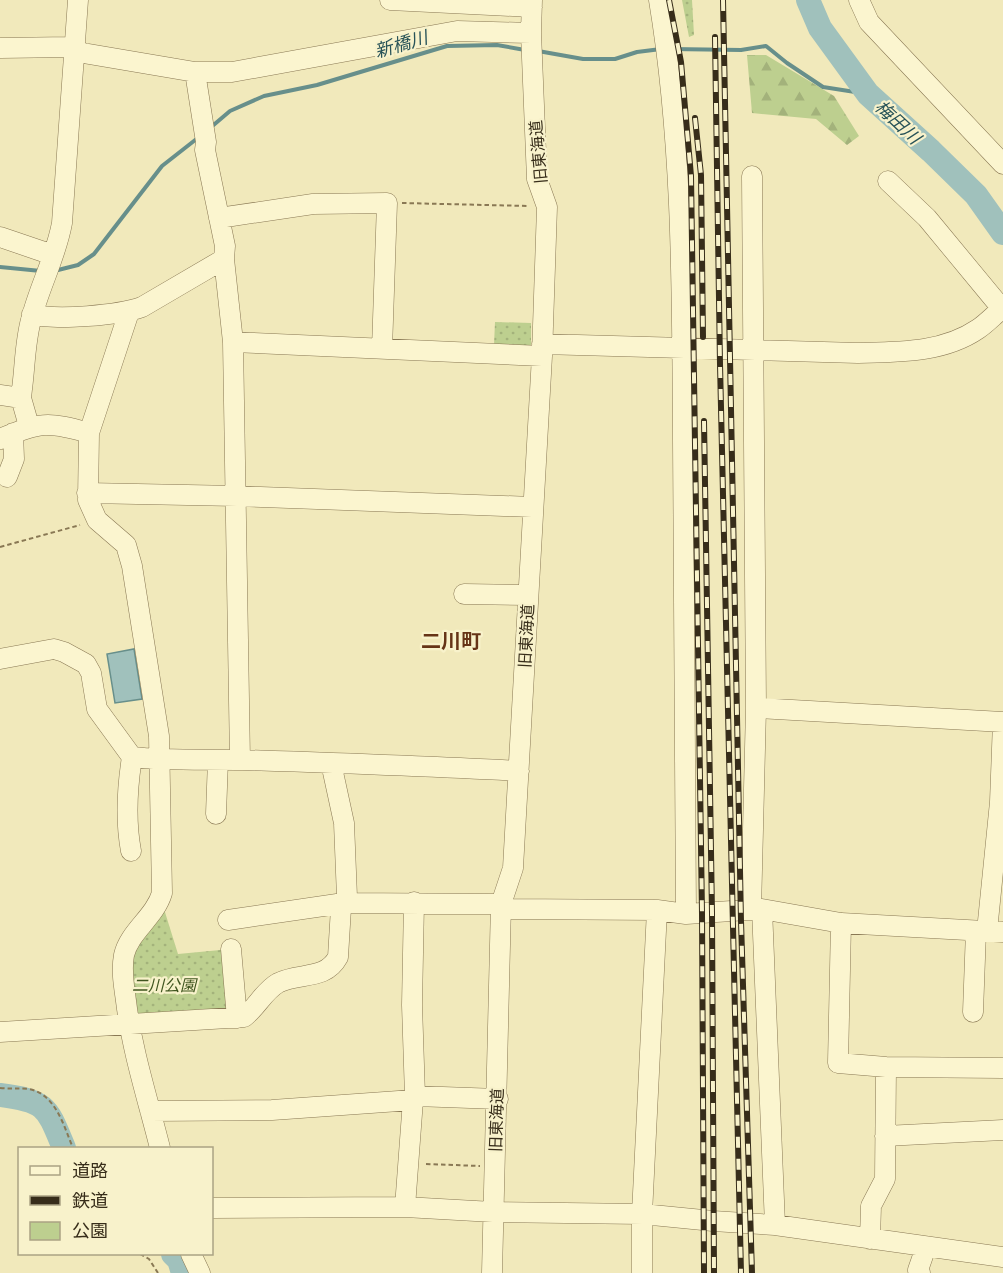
<svg xmlns="http://www.w3.org/2000/svg" width="1003" height="1273" viewBox="0 0 1003 1273" font-family="Merriweather,'Noto Sans JP',serif">
  <style>
    .green { fill: url(#green-dots) }
    .forest { fill: url(#forest-firs) }
    .water { fill: #a0c1bc; stroke: #678f8b; stroke-width: 1.5 }
    .lines { fill: none; stroke-linecap: round; stroke-linejoin: round }
    .stream { stroke: #678f8b; stroke-width: 4 }
    .river { stroke: #a0c1bc; stroke-width: 24 }
    .minor-casing { stroke: #897854; stroke-width: 21 }
    .path { stroke: #897854; stroke-width: 2; stroke-dasharray: 4.5 3; stroke-linecap: butt }
    .minor { stroke: #fbf5cf; stroke-width: 20 }
    .rail-casing { stroke: #372d1a; stroke-width: 6 }
    .rail { stroke: #f8f2cb; stroke-width: 4; stroke-dasharray: 11; stroke-linecap: butt }
    .labels { text-anchor: middle; dominant-baseline: central; stroke-width: 4.5; stroke-linejoin: round; paint-order: stroke }
    .street-label { font-size: 16px; fill: #372d1a; stroke: #f8f2cb }
    .park-label { font-size: 16px; font-style: italic; fill: #3f551f; stroke: #f8f2cb }
    .water-label { font-size: 18px; font-style: italic; fill: #285358; stroke: #f8f2cb }
    .quarter-label { font-size: 20px; font-weight: bold; fill: #663417; stroke: #f8f2cb }
  </style>
  <defs>
    <pattern id="green-dots" width="8" height="8" patternUnits="userSpaceOnUse" patternTransform="scale(1.5)"><rect width="8" height="8" fill="#bdcf8f"/><path d="M2 2h.1M6 6h.1" fill="none" stroke="#a3b27b" stroke-width="1.8" stroke-linecap="round"/></pattern>
    <pattern id="forest-firs" width="22" height="20" patternUnits="userSpaceOnUse" patternTransform="scale(1.5)"><rect width="22" height="20" fill="#bdcf8f"/><path d="M5 1l3.5 6h-7zM16 11l3.5 6h-7z" fill="#a3b27b"/></pattern>
  </defs>
  <rect width="100%" height="100%" fill="#f1e9bb"/>
  <!-- green -->
  <path class="green" d="M682 0H692L694 35 689 37Z
    M495 322 531 323V347L494 345Z
    M164 909 178 954 231 949 234 1012 143 1018 134 1009 131 970 134 945Z"/>
  <!-- forest -->
  <path class="forest" d="M747 55H766L834 96 859 136 847 145 816 119 752 113Z"/>
  <!-- water -->
  <path class="water" d="M134 649 142 699 115 703 107 654Z"/>
  <g class="lines">
    <!-- stream -->
    <path class="stream" d="M671 49 741 50 766 46 787 63 823 87 868 94
      M538 51 583 59H615L637 52 661 49
      M210 128 230 111 264 96 317 85 447 46 497 45 525 50
      M0 267 41 271
      M54 271 78 265 94 254 162 166 199 137"/>
    <!-- river -->
    <path class="river" d="M808 0 820 28 868 94 931 151 976 195 1003 233
      M0 1095C47 1101 47 1107 64 1148
      M173 1254 179 1260 183 1273"/>
    <!-- minor casing -->
    <g class="minor-casing">
      <path id="minor" d="M390 0 532 7
        M659 0C683 145 682 293 683 440 684 598 685 756 686 914
        M859 0 869 22 1003 164
        M0 48 70 47 83 53 195 72H232L457 31 531 33
        M195 72 206 142 205 150 225 246 224 259 233 342 240 760
        M888 181 927 218 1003 310
        M219 218 313 204 387 203 382 349
        M0 237 53 255
        M32 314C56 321 119 315 142 307L224 259
        M233 342 542 356
        M542 344 858 353C898 352 943 353 978 329 987 323 995 314 1003 308
        M0 395 21 398
        M29 426 21 398 22 389C25 366 25 342 31 320 39 287 56 257 62 223L78 0
        M89 433 129 312
        M0 439C39 422 48 421 89 433L88 500 97 520 126 545 132 566 159 736 162 893C155 917 129 932 124 955 121 971 124 986 126 1001 132 1051 148 1100 160 1148
        M7 477 14 459 13 433
        M87 493 237 496 532 507
        M464 594 528 595
        M0 659 54 649 64 652 86 664 91 673 97 709 132 757C169 761 206 759 243 760 335 763 427 766 519 771
        M756 708 1003 722 1000 802 987 931
        M216 814 218 760
        M131 851C125 819 127 789 132 757
        M501 909 657 910 686 914 762 909 841 923 1003 932
        M762 909 775 1225
        M751 910 756 708 752 176
        M228 920 344 903 347 897 344 823 331 763
        M841 923 838 1063 886 1067 1003 1068
        M231 949 237 1018
        M973 1012 976 931
        M0 1032 244 1017C257 1007 264 991 278 983 299 972 325 981 338 957L341 908 344 903 501 904
        M415 1096 498 1099
        M150 1111 272 1110 413 1100
        M885 1136 1003 1130
        M405 1207 413 1100 415 1096 412 1005 414 902
        M212 1208 405 1207 493 1212 642 1214 713 1221 775 1225 1003 1257
        M870 1239 871 1206 885 1179 886 1067
        M191 1254 200 1273
        M492 1273 501 904 513 868 542 356 547 207 537 179 531 33 532 0
        M642 1273V1214L657 910
        M920 1273 918 1270 926 1247"/>
    </g>
    <!-- path -->
    <path class="path" d="M402 203 528 206
      M0 547 80 525
      M0 1088C10 1089 19 1088 29 1089 56 1094 64 1127 73 1148
      M426 1164 480 1166
      M140 1254 149 1259 158 1273"/>
    <!-- minor -->
    <use href="#minor" class="minor"/>
    <!-- rail casing -->
    <g class="rail-casing">
      <path id="rail" d="M669 0 681 62 691 176 702 913 704 1273
        M723 0 741 921 752 1273
        M715 37 720 364 741 1273
        M695 118 701 175 703 337
        M704 421 712 913 714 1273"/>
    </g>
    <!-- rail -->
    <use href="#rail" class="rail"/>
  </g>
  <g class="labels">
    <!-- street labels -->
    <g class="street-label">
      <text transform="translate(538 152) rotate(-95)">旧東海道</text>
      <text transform="translate(526 636) rotate(-87)">旧東海道</text>
      <text transform="translate(496 1120) rotate(-88)">旧東海道</text>
    </g>
    <!-- park labels -->
    <g class="park-label">
      <text x="164" y="985">二川公園</text>
    </g>
    <!-- water labels -->
    <g class="water-label">
      <text transform="translate(401 44) rotate(-16)">新橋川</text>
      <text transform="translate(898 122) rotate(43)">梅田川</text>
    </g>
    <!-- quarter labels -->
    <g class="quarter-label">
      <text x="451" y="640">二川町</text>
    </g>
  </g>
  <!-- legend -->
  <rect x="18" y="1147" width="195" height="108" fill="#f8f2cb" stroke="#aba384" stroke-width="1.5"/>
  <rect x="30" y="1166" width="30" height="9" fill="#fbf5cf" stroke="#aba384" stroke-width="1.5"/>
  <text x="72" y="1177" font-size="18" fill="#372d1a">道路</text>
  <rect x="30" y="1196" width="30" height="9" fill="#372d1a" stroke="#aba384" stroke-width="1.5"/>
  <text x="72" y="1207" font-size="18" fill="#372d1a">鉄道</text>
  <rect x="30" y="1222" width="30" height="18" fill="#bdcf8f" stroke="#aba384" stroke-width="1.5"/>
  <text x="72" y="1237" font-size="18" fill="#372d1a">公園</text>
</svg>
